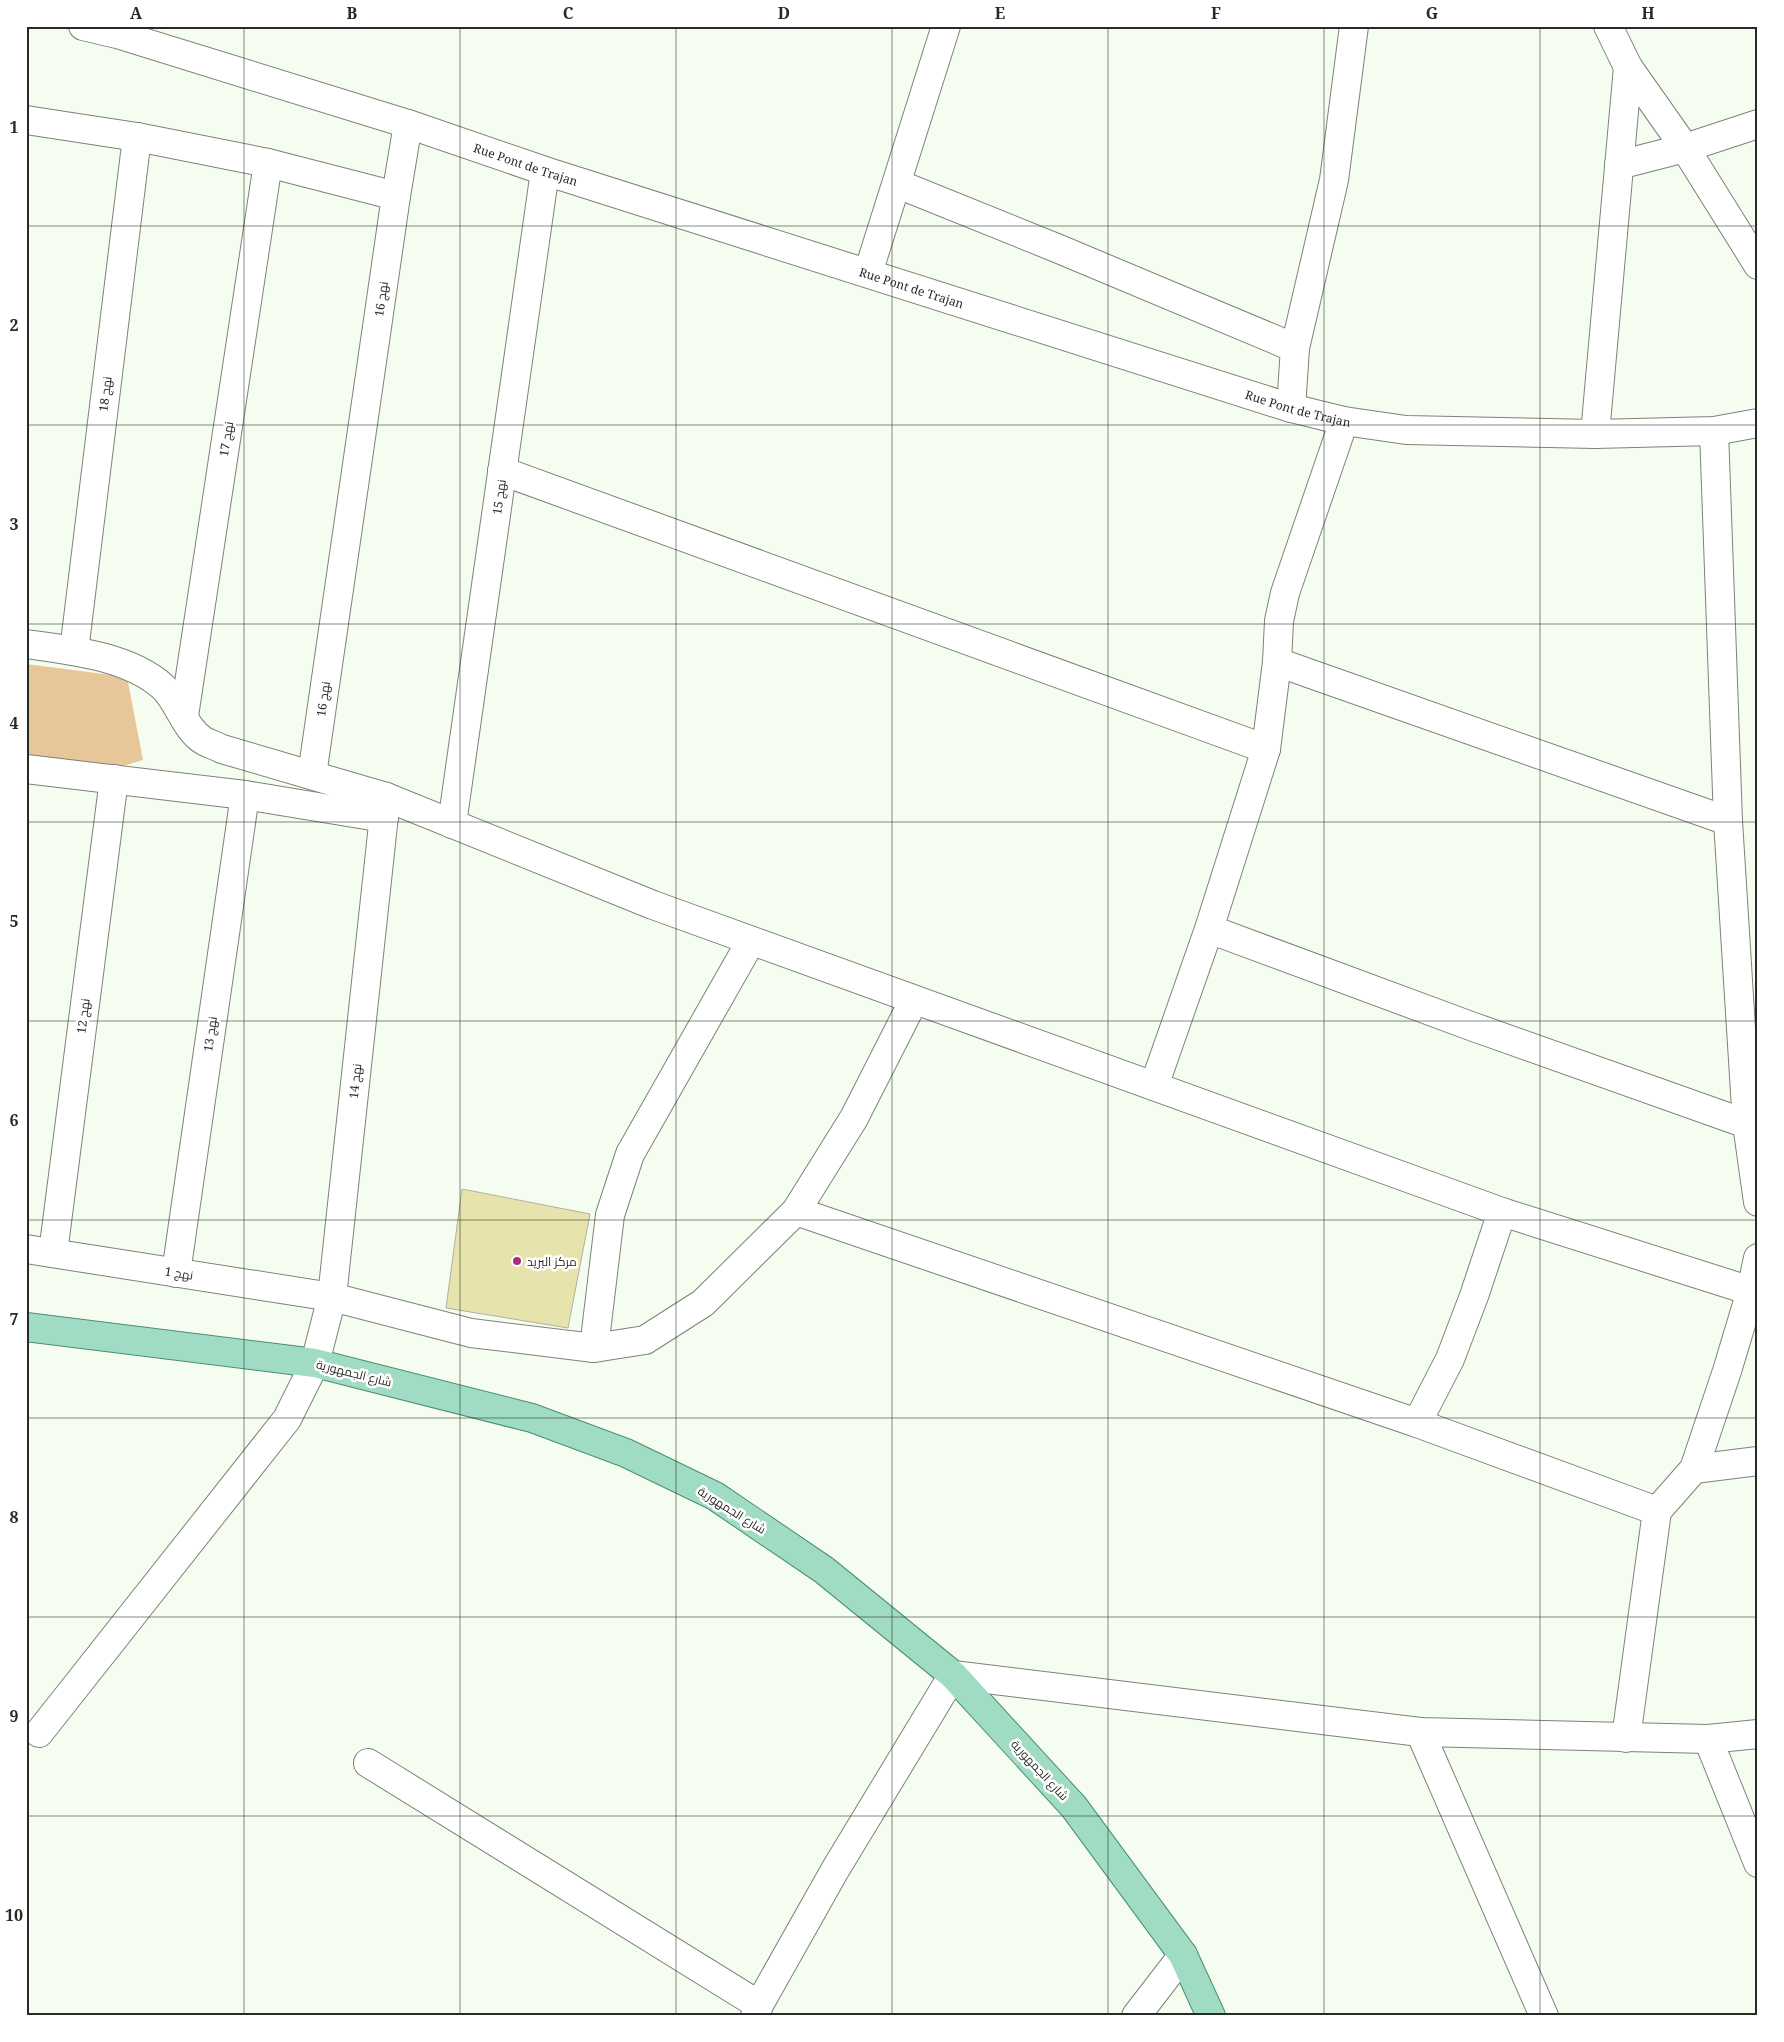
<svg xmlns="http://www.w3.org/2000/svg" width="1784" height="2042" viewBox="0 0 1784 2042" font-family="'Noto Serif',Cairo,serif">
  <style>
    .green { fill: #e7c699 }
    .building { fill: #e6e3ac; stroke: #b0b0a1 }
    .lines { fill: none; stroke-linecap: round; stroke-linejoin: round }
    .minor-casing { stroke: #7b8477; stroke-width: 30 }
    .major-casing { stroke: #4c8e73; stroke-width: 30 }
    .minor { stroke: #fff; stroke-width: 28 }
    .major { stroke: #a0dcc4; stroke-width: 28 }
    .grid { fill: none; stroke: #272b26; stroke-width: 1; stroke-opacity: 0.55 }
    .poi-dot { fill: #aa2c7d; stroke: #fff; stroke-width: 2 }
    .labels { text-anchor: middle; dominant-baseline: central; stroke-width: 5; stroke-linejoin: round; paint-order: stroke }
    .street-label { font-size: 12px; fill: #272b26; stroke: #fff }
    .poi-label { font-size: 12px; fill: #272b26; stroke: #fff; text-anchor: start }
    .neatline { fill: none; stroke: #272b26; stroke-width: 2 }
    .grid-label { font-size: 16px; text-anchor: middle; font-weight: bold; fill: #272b26 }
  </style>
  <rect width="100%" height="100%" fill="#f4fdef"/>
  <!-- green -->
  <path class="green" d="M26 664 127 677 143 760 113 769 26 767Z"/>
  <!-- building -->
  <path class="building" d="M462 1189 590 1214 568 1328 446 1308Z"/>
  <g class="lines">
    <!-- minor casing -->
    <g class="minor-casing">
      <g id="minor">
        <path id="s1" d="M83 26 117 34 408 124 545 171 1291 408 1344 421 1406 430 1595 434 1714 431 1758 423"/>
        <path d="M1608 26 1628 67 1685 148 1758 265"/>
        <path d="M26 120 137 137 268 163 396 196 312 775"/>
        <path d="M1619 165 1685 148 1758 124"/>
        <path d="M898 184 1059 249 1295 348"/>
        <path d="M396 196 408 124"/>
        <path d="M868 273 946 26"/>
        <path d="M1291 408 1295 348 1334 180 1354 26"/>
        <path d="M1714 431 1728 821 1747 1124 1758 1202"/>
        <path d="M1595 434 1628 67"/>
        <path d="M502 471 1266 749"/>
        <path d="M26 644C69 650 129 656 163 687 179 702 185 730 204 741 210 744 216 746 222 749L386 797 653 905 1502 1212 1474 1296 1450 1359 1417 1423"/>
        <path d="M74 651 137 137"/>
        <path d="M1277 662 1728 821"/>
        <path d="M184 716 268 163"/>
        <path d="M26 769 245 795 384 818"/>
        <path d="M452 824 545 171"/>
        <path d="M1209 929 1468 1025 1747 1124"/>
        <path d="M1154 1086 1209 929 1266 749 1277 662 1279 621 1285 593 1344 421"/>
        <path d="M796 1211 1417 1423 1657 1511"/>
        <path d="M1502 1212 1751 1291"/>
        <path d="M26 1249 332 1297 471 1333 594 1348 645 1340 703 1303 796 1211 854 1118 914 1000"/>
        <path d="M53 1253 114 779"/>
        <path d="M176 1273 245 795"/>
        <path d="M594 1348 610 1215 630 1154 751 941"/>
        <path d="M1694 1469 1758 1461"/>
        <path d="M1420 1732 1544 2016"/>
        <path d="M39 1733 287 1419 315 1363 332 1297 386 797"/>
        <path d="M1626 1738 1657 1511 1694 1469 1727 1371 1751 1291 1758 1258"/>
        <path d="M1708 1739 1758 1863"/>
        <path d="M368 1763 759 2005"/>
        <path d="M755 2016 759 2005 835 1870 953 1675 1420 1732 1708 1739 1758 1734"/>
        <path d="M1136 2016 1183 1955"/>
      </g>
    </g>
    <!-- major casing -->
    <g class="major-casing">
      <path id="major" d="M26 1327 315 1363 532 1418 626 1453 715 1496 824 1570 953 1675 1074 1807 1183 1955 1211 2016"/>
    </g>
    <!-- minor -->
    <use href="#minor" class="minor"/>
    <!-- major -->
    <use href="#major" class="major"/>
  </g>
  <!-- grid -->
  <path class="grid" d="M244 26V2016M460 26V2016M676 26V2016M892 26V2016M1108 26V2016M1324 26V2016M1540 26V2016M26 226H1758M26 425H1758M26 624H1758M26 822H1758M26 1021H1758M26 1220H1758M26 1418H1758M26 1617H1758M26 1816H1758"/>
  <!-- markers -->
  <circle class="poi-dot" cx="517" cy="1261" r="5"/>
  <g class="labels">
    <!-- street labels -->
    <g class="street-label">
      <text stroke="none"><textPath href="#s1" startOffset="464">Rue Pont de Trajan</textPath></text>
      <text stroke="none"><textPath href="#s1" startOffset="869">Rue Pont de Trajan</textPath></text>
      <text transform="translate(381 299) rotate(-82)">نهج 16</text>
      <text transform="translate(105 394) rotate(-83)">نهج 18</text>
      <text stroke="none"><textPath href="#s1" startOffset="1274">Rue Pont de Trajan</textPath></text>
      <text transform="translate(226 439) rotate(-81)">نهج 17</text>
      <text transform="translate(499 497) rotate(-82)">نهج 15</text>
      <text transform="translate(323 699) rotate(-82)">نهج 16</text>
      <text transform="translate(83 1016) rotate(-83)">نهج 12</text>
      <text transform="translate(210 1034) rotate(-82)">نهج 13</text>
      <text transform="translate(355 1081) rotate(-84)">نهج 14</text>
      <text transform="translate(179 1273) rotate(9)">نهج 1</text>
      <text transform="translate(354 1373) rotate(14)">شارع الجمهورية</text>
      <text transform="translate(732 1510) rotate(32)">شارع الجمهورية</text>
      <text transform="translate(1040 1770) rotate(47)">شارع الجمهورية</text>
    </g>
    <!-- poi labels -->
    <g class="poi-label">
      <text x="527" y="1261">مركز البريد</text>
    </g>
  </g>
  <!-- border -->
  <rect width="1784" height="2042" fill="none" stroke="#ffffff" stroke-width="55"/>
  <rect x="28" y="28" width="1728" height="1986" class="neatline"/>
  <g class="grid-label">
    <text x="136" y="19">A</text>
    <text x="352" y="19">B</text>
    <text x="568" y="19">C</text>
    <text x="784" y="19">D</text>
    <text x="1000" y="19">E</text>
    <text x="1216" y="19">F</text>
    <text x="1432" y="19">G</text>
    <text x="1648" y="19">H</text>
    <text x="14" y="133">1</text>
    <text x="14" y="331">2</text>
    <text x="14" y="530">3</text>
    <text x="14" y="729">4</text>
    <text x="14" y="927">5</text>
    <text x="14" y="1126">6</text>
    <text x="14" y="1325">7</text>
    <text x="14" y="1523">8</text>
    <text x="14" y="1722">9</text>
    <text x="14" y="1921">10</text>
  </g>
</svg>
